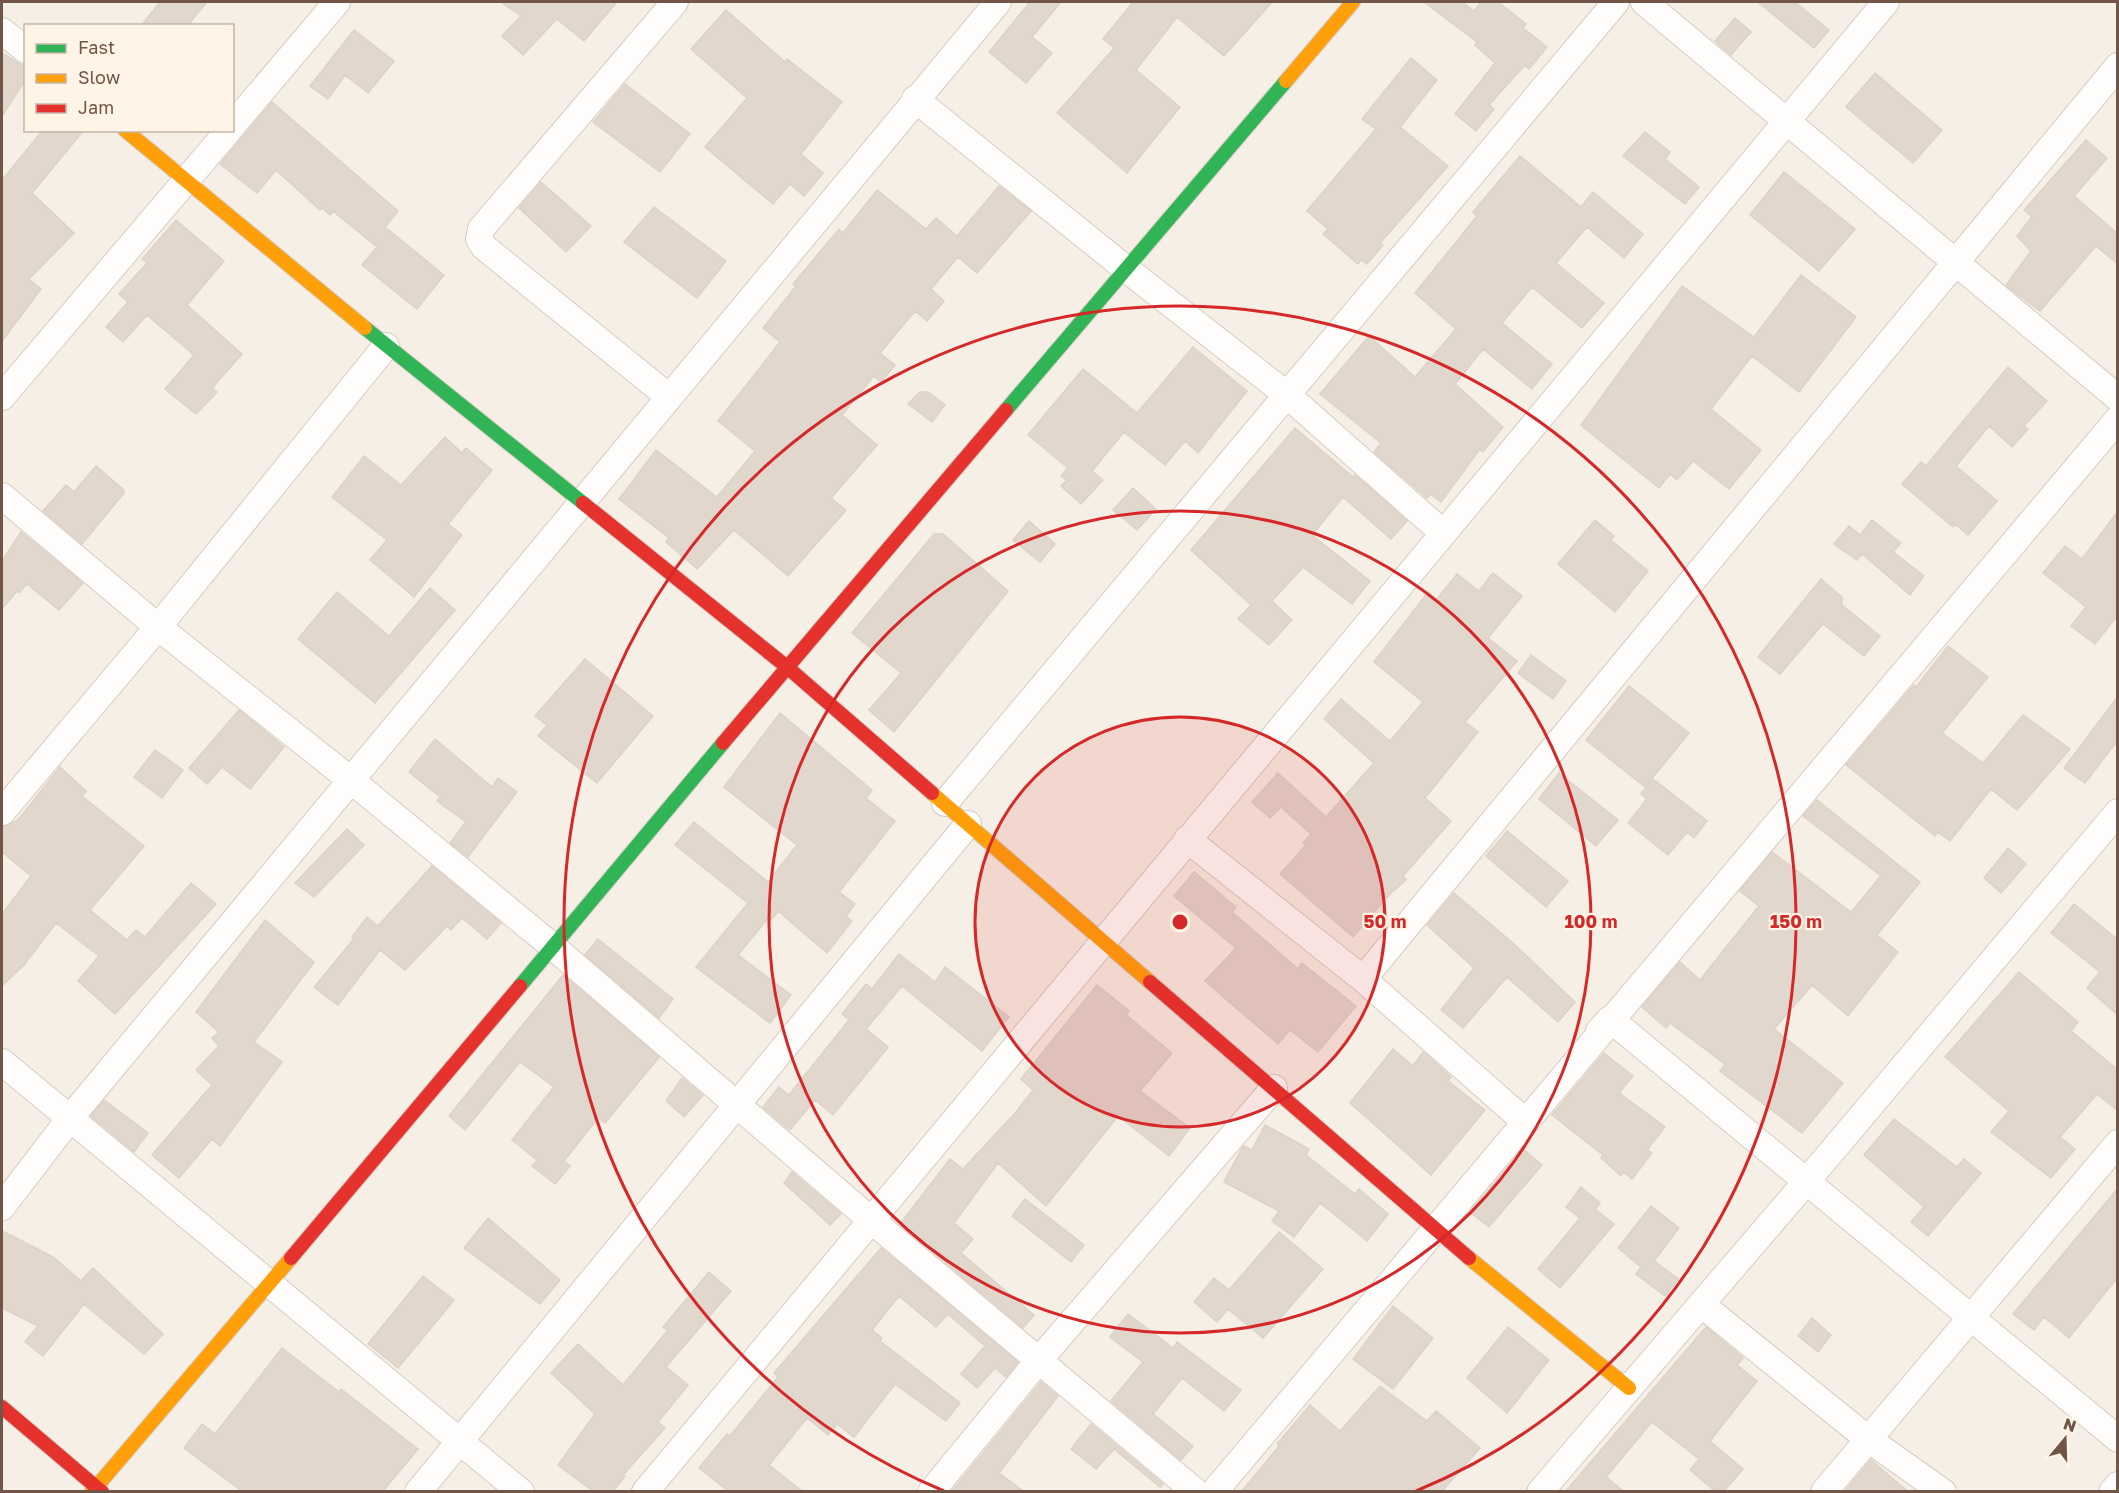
<svg xmlns="http://www.w3.org/2000/svg" width="2119" height="1493" viewBox="0 0 2119 1493" font-family="'Golos Text',sans-serif">
  <style>
    .building { fill: #e1d7cd; stroke: #ddd2c8; stroke-width: 1.5 }
    .lines { fill: none; stroke-linecap: round; stroke-linejoin: round }
    .street-casing { stroke: #d6ccc4; stroke-width: 28 }
    .fast-casing { stroke: #d5cbc2; stroke-width: 16 }
    .slow-casing { stroke: #d5cbc2; stroke-width: 16 }
    .jam-casing { stroke: #d5cbc2; stroke-width: 16 }
    .street { stroke: #fefdfb; stroke-width: 26 }
    .fast { stroke: #30b455; stroke-width: 14 }
    .slow { stroke: #ff9f0a; stroke-width: 14 }
    .jam { stroke: #e5322d; stroke-width: 14 }
    .ring { fill: none; stroke: #d62828; stroke-width: 3 }
    .centre { fill: #d62828; stroke: #fff4e5; stroke-width: 3 }
    .ring-label { font-size: 18px; text-anchor: middle; font-weight: bold; fill: #d62828; stroke: #fff4e5; stroke-width: 4.5; stroke-linejoin: round; paint-order: stroke }
  </style>
  <rect width="100%" height="100%" fill="#f5efe5"/>
  <!-- building -->
  <path class="building" d="M160 2H207L187 26H141Z
    M501 2H617L584 41 557 19 523 55 502 36 521 16Z
    M1030 2H1061L1032 37 1052 53 1026 83 989 52Z
    M1133 2H1272L1224 56 1177 17 1136 70 1180 107 1127 173 1057 113 1114 48 1103 39Z
    M1424 2H1462L1474 11 1481 2H1498L1526 24 1523 28 1547 47 1529 69 1525 65 1489 105 1494 109 1476 131 1455 114 1495 63 1475 45 1477 42Z
    M1758 2H1795L1829 30 1814 48Z
    M726 10 785 62 787 59 842 102 801 154 823 173 804 196 790 184 773 204 705 147 747 98 691 49Z
    M1735 18 1751 32 1731 55 1715 41Z
    M354 30 394 61 368 93 345 75 328 99 310 86Z
    M2 53 26 68V79L2 116Z
    M1411 58 1437 80 1400 127 1448 166 1380 243 1383 245 1367 264 1361 260 1358 264 1323 234 1328 229 1307 211 1376 129 1362 119Z
    M1875 73 1942 130 1913 163 1846 107Z
    M625 84 690 134 660 172 593 122Z
    M272 102 398 211 385 227 444 275 417 309 362 265 377 247 333 211 330 215 322 208 320 210 276 170 257 193 220 164Z
    M43 130H84L32 193 74 233 29 279 41 289 2 341V180Z
    M1645 132 1670 152 1665 159 1699 187 1685 204 1623 156Z
    M2086 140 2107 158 2074 196 2118 234V264L2096 246 2040 311 2006 285 2031 251 2017 236 2032 217 2024 210Z
    M1520 156 1581 207 1593 192 1643 234 1624 258 1587 227 1556 263 1604 303 1582 328 1532 287 1502 323 1552 364 1532 389 1483 349 1455 384 1503 427 1483 452 1480 449 1441 502 1430 494 1427 498 1374 452 1381 443 1320 394 1369 336 1415 377 1456 329 1415 293 1477 216 1473 212Z
    M1784 172 1855 229 1819 271 1750 215Z
    M541 182 591 226 566 252 519 208Z
    M999 186 1031 211 977 273 958 257 931 289 944 301 927 321 915 311 880 353 895 365 881 382 874 376 842 415 877 445 831 498 846 510 788 576 734 530 697 569 666 542 669 538 619 499 656 450 717 497 755 451 718 421 780 342 763 328 796 286 793 284 839 229 843 233 877 190 926 229 936 218 957 236Z
    M654 207 726 261 697 298 624 242Z
    M176 220 224 261 187 305 242 354 212 388 217 392 196 414 165 389 194 355 147 315 123 342 106 327 128 302 119 294 147 263 142 259Z
    M1801 275 1856 317 1799 392 1752 356 1711 409 1761 450 1729 489 1693 461 1677 480 1670 474 1659 488 1581 425 1682 286 1754 337Z
    M1193 347 1247 391 1198 453 1185 441 1165 465 1124 432 1092 471 1103 480 1081 504 1061 486 1067 480 1061 476 1068 468 1028 435 1083 369 1137 413Z
    M2008 367 2047 401 2024 426 2028 429 2012 447 1989 426 1956 466 1997 501 1968 535 1955 524 1953 527 1902 484 1921 462 1926 466Z
    M920 392H928L945 405 932 422 908 404Z
    M1295 428 1353 477 1355 475 1407 521 1391 539 1343 497 1312 535 1370 581 1352 604 1303 567 1272 601 1292 620 1269 645 1238 619 1251 605 1191 550Z
    M445 437 462 453 466 448 492 470 448 524 462 535 414 597 370 560 387 540 332 497 364 456 401 485Z
    M96 466 124 490V493L82 544 43 511 66 485 74 492Z
    M1133 488 1156 509 1137 530 1113 510Z
    M2118 511V615L2095 644 2071 626 2086 607 2043 573 2065 546 2082 559Z
    M1595 520 1614 536 1611 540 1648 571 1615 612 1558 564Z
    M1872 520 1901 543 1893 552 1924 576 1910 595 1862 554 1857 560 1834 544 1849 526 1860 535Z
    M1029 521 1055 544 1040 562 1013 540Z
    M21 532 83 583 59 610 27 584 19 593 17 591 2 609V561Z
    M934 534H943L1008 591 894 732 869 710 901 673 852 633Z
    M1493 573 1522 596 1488 638 1517 661 1465 722 1478 732 1425 798 1451 821 1403 876 1406 880 1389 895 1353 937 1280 874 1306 845 1303 843 1311 834 1281 807 1270 818 1252 802 1278 773 1326 817 1374 763 1324 719 1341 699 1390 741 1423 702 1374 662 1428 592 1437 599 1457 574 1479 591Z
    M1821 579 1842 597V605L1880 636 1864 656 1823 624 1780 674 1758 657Z
    M430 588 455 610 375 703 298 639 337 592 389 636Z
    M1948 646 1988 677 1942 733 1983 763 2023 715 2070 749 2017 810 1991 789 1950 841 1938 832 1935 836 1846 765 1914 685 1916 687Z
    M1531 655 1566 681 1553 699 1518 673Z
    M585 659 653 716 597 783 538 736 547 725 535 716Z
    M1629 686 1689 733 1645 787 1586 740Z
    M2118 696V740L2085 783 2064 768Z
    M239 710 284 747 250 789 222 767 207 784 189 768Z
    M780 713 872 790 866 798 895 821 839 892 855 904 846 916 852 921 827 953 778 911 771 920 769 917 738 955 791 995 770 1023 696 967 748 903 675 845 694 822 768 882 797 845 724 787Z
    M435 739 492 787 498 778 517 792 468 857 450 843 466 822 437 801 440 797 409 772Z
    M155 750 183 770 162 798 134 777Z
    M60 767 86 791 82 796 144 846 90 910 127 940 136 930 145 937 191 883 216 904 115 1014 78 981 99 956 56 923 24 965 2 986V914L31 876 2 852V827L18 820Z
    M1559 773 1618 820 1596 846 1539 799Z
    M1653 779 1707 821 1694 838 1687 832 1668 855 1628 823 1647 799 1641 794Z
    M1817 800 1920 882 1877 935 1898 952 1848 1016 1812 985 1774 1029 1843 1083 1802 1133 1720 1071 1725 1064 1670 1023 1666 1028 1642 1007 1680 962 1700 980 1759 906 1740 891 1772 852 1851 912 1881 876 1803 816Z
    M347 829 364 845 314 897 295 883Z
    M1507 831 1568 881 1546 907 1486 856Z
    M2008 848 2026 864 2001 893 1984 878Z
    M432 866 501 923 487 939 462 918 451 930 447 926 405 970 380 950 338 1005 314 987 354 939 352 937 367 917 378 926Z
    M1194 872 1236 907 1232 912 1298 969 1302 963 1356 1006 1318 1052 1290 1030 1278 1044 1205 981 1236 948 1174 896Z
    M1454 893 1514 944 1575 1002 1558 1022 1507 977 1463 1028 1441 1010 1474 968 1427 925Z
    M2074 904 2118 940V1015L2087 988 2100 972 2051 933Z
    M265 920 314 962 254 1042 282 1062 220 1146 212 1139 179 1178 152 1155 212 1085 196 1070 219 1046 212 1038 219 1032 196 1012Z
    M598 939 673 999 659 1018 585 955Z
    M899 954 935 982 945 967 1009 1017 982 1051 902 986 866 1029 888 1047 833 1115 815 1100 790 1130 763 1107 779 1087 789 1095 849 1020 842 1014 866 984 872 989Z
    M2019 972 2078 1022 2071 1031 2118 1070V1111L2097 1094 2060 1137 2075 1149 2051 1178 1991 1132 2009 1111 1945 1057Z
    M563 975 659 1057 605 1123 598 1118 564 1161 570 1166 555 1184 532 1166 537 1160 512 1140 554 1087 520 1062 465 1130 449 1116Z
    M1097 985 1129 1011 1126 1015 1172 1053 1140 1091 1190 1128 1169 1156 1118 1116 1046 1206 998 1163 954 1223 973 1239 961 1253 1034 1315 1023 1328 900 1224 950 1159 963 1169 1016 1112 1033 1090 1021 1079Z
    M1393 1049 1413 1066 1423 1052 1451 1077 1448 1081 1485 1110 1431 1175 1350 1103Z
    M1604 1053 1633 1076 1619 1093 1665 1127 1647 1150 1652 1153 1632 1179 1624 1172 1621 1176 1601 1158 1603 1155 1552 1115Z
    M682 1078 703 1095 684 1117 666 1101Z
    M104 1100 148 1133 134 1152 91 1116Z
    M1894 1119 1957 1167 1964 1159 1981 1173 1928 1236 1911 1222 1924 1207 1864 1155Z
    M1265 1125 1309 1149 1306 1155 1355 1194 1359 1189 1388 1214 1367 1241 1320 1203 1294 1237 1272 1221 1279 1211 1224 1182 1241 1150 1244 1146 1252 1150Z
    M1523 1149 1542 1165 1489 1227 1470 1212Z
    M792 1172 841 1214 830 1225 784 1183Z
    M1581 1187 1600 1203 1595 1209 1614 1224 1560 1288 1538 1269 1580 1218 1566 1207Z
    M2118 1188V1277L2069 1338 2044 1317 2034 1330 2013 1314Z
    M1025 1199 1084 1245 1071 1262 1012 1216Z
    M1651 1206 1679 1228 1654 1261 1678 1279 1665 1296 1636 1274 1641 1267 1618 1248Z
    M488 1218 560 1280 540 1304 464 1248Z
    M2 1231 53 1257 81 1281 93 1268 163 1334 144 1354 84 1304 43 1356 25 1342 38 1326 2 1308Z
    M1279 1232 1323 1269 1263 1338 1228 1309 1217 1322 1194 1302 1214 1278 1229 1290Z
    M881 1248 1018 1362 1006 1377 995 1368 977 1388 961 1374 985 1346 948 1314 936 1327 899 1296 872 1330 882 1338 880 1341 960 1403 946 1421 895 1384 854 1437 837 1424 828 1435 807 1418 769 1465 802 1491H728L699 1468 727 1434 730 1436 778 1377 774 1373Z
    M709 1272 731 1291 666 1367 688 1385 658 1422 665 1428 623 1475 625 1476 613 1491H593L558 1465 595 1414 551 1373 578 1344 623 1385 668 1330 663 1327Z
    M423 1276 454 1300 398 1368 368 1344Z
    M1393 1306 1433 1338 1393 1389 1353 1359Z
    M1128 1314 1173 1348 1177 1342 1241 1390 1224 1411 1182 1378 1153 1414 1193 1446 1181 1460 1111 1401 1143 1362 1110 1337Z
    M1812 1318 1831 1335 1818 1352 1798 1336Z
    M1508 1327 1549 1360 1507 1413 1467 1378Z
    M1706 1327 1743 1358 1737 1365 1757 1381 1710 1441 1743 1469 1724 1491H1715L1690 1470 1699 1459 1652 1422 1606 1477 1623 1491H1566Z
    M282 1348 339 1392 341 1389 418 1449 383 1491H242L184 1448 202 1424 215 1434Z
    M1041 1382 1058 1396 999 1473 1023 1491H952Z
    M1380 1386 1427 1421 1436 1411 1480 1448 1442 1491H1242L1279 1446 1277 1444 1310 1405 1340 1431Z
    M1091 1424 1163 1484 1160 1487 1114 1449 1096 1469 1071 1449Z
    M1871 1460 1907 1491H1845Z"/>
  <g class="lines">
    <!-- street casing -->
    <g class="street-casing">
      <path id="street" d="M1644 2 2118 398
        M2 31 26 50
        M915 99 1125 268 1286 394 1442 532
        M232 126 337 2
        M2 397 229 130
        M669 397 484 247 479 239 481 229 675 2
        M2 496 158 627 352 781 551 945 871 1220 1196 1492
        M945 803 1616 2
        M2 812 158 627 386 346
        M1187 839 1363 979 1521 1118
        M1363 979 2118 66
        M1599 1031 1610 1019 2118 1439
        M2 1062 521 1492
        M2 1207 71 1117 998 2
        M1701 1304 1868 1439 1943 1492
        M418 1492 968 824
        M645 1492 1886 2
        M931 1492 1039 1360 1274 1088
        M1214 1492 2118 419
        M1540 1492 1806 1182 2118 812
        M1824 1492 2118 1143
        M2112 1492 2118 1485"/>
    </g>
    <!-- fast casing -->
    <g class="fast-casing">
      <path id="fast" d="M365 328 583 503
        M1006 410 1286 81
        M520 986 723 743"/>
    </g>
    <!-- slow casing -->
    <g class="slow-casing">
      <path id="slow" d="M1286 81 1353 2
        M125 130 365 328
        M932 793 1150 982
        M1469 1258 1629 1388
        M92 1492 291 1258"/>
    </g>
    <!-- jam casing -->
    <g class="jam-casing">
      <path id="jam" d="M583 503 787 667 932 793
        M723 743 1006 410
        M1150 982 1469 1258
        M291 1258 520 986
        M2 1407 102 1492"/>
    </g>
    <!-- street -->
    <use href="#street" class="street"/>
    <!-- fast -->
    <use href="#fast" class="fast"/>
    <!-- slow -->
    <use href="#slow" class="slow"/>
    <!-- jam -->
    <use href="#jam" class="jam"/>
  </g>
  <!-- distance rings -->
  <circle cx="1180" cy="922" r="205" fill="#d62828" fill-opacity=".12"/>
  <g class="ring">
    <circle cx="1180" cy="922" r="205"/>
    <circle cx="1180" cy="922" r="411"/>
    <path d="M944 1491A616 616 0 1 1 1416 1491"/>
  </g>
  <circle cx="1180" cy="922" r="9" class="centre"/>
  <g class="ring-label">
    <text x="1385" y="928">50 m</text>
    <text x="1591" y="928">100 m</text>
    <text x="1796" y="928">150 m</text>
  </g>
  <!-- border -->
  <rect width="2119" height="1493" fill="none" stroke="#715648" stroke-width="6"/>
  <!-- legend -->
  <rect x="24" y="24" width="210" height="108" fill="#fff4e5" stroke="#c6b5a6" stroke-width="1.5"/>
  <rect x="36" y="44" width="30" height="9" fill="#30b455" stroke="#c6b5a6" stroke-width="1.5"/>
  <text x="78" y="54" font-size="18" fill="#715648">Fast</text>
  <rect x="36" y="74" width="30" height="9" fill="#ff9f0a" stroke="#c6b5a6" stroke-width="1.5"/>
  <text x="78" y="84" font-size="18" fill="#715648">Slow</text>
  <rect x="36" y="104" width="30" height="9" fill="#e5322d" stroke="#c6b5a6" stroke-width="1.5"/>
  <text x="78" y="114" font-size="18" fill="#715648">Jam</text>
  <!-- north arrow -->
  <g transform="translate(2065 1439) rotate(19)" stroke="#fff4e5" stroke-width="4.5" paint-order="stroke">
  <path d="M0-4.5L10 22L0 15L-10 22Z" fill="#715648"/>
  <text y="-9" font-size="16" font-weight="bold" text-anchor="middle" fill="#715648">N</text>
  </g>
</svg>
